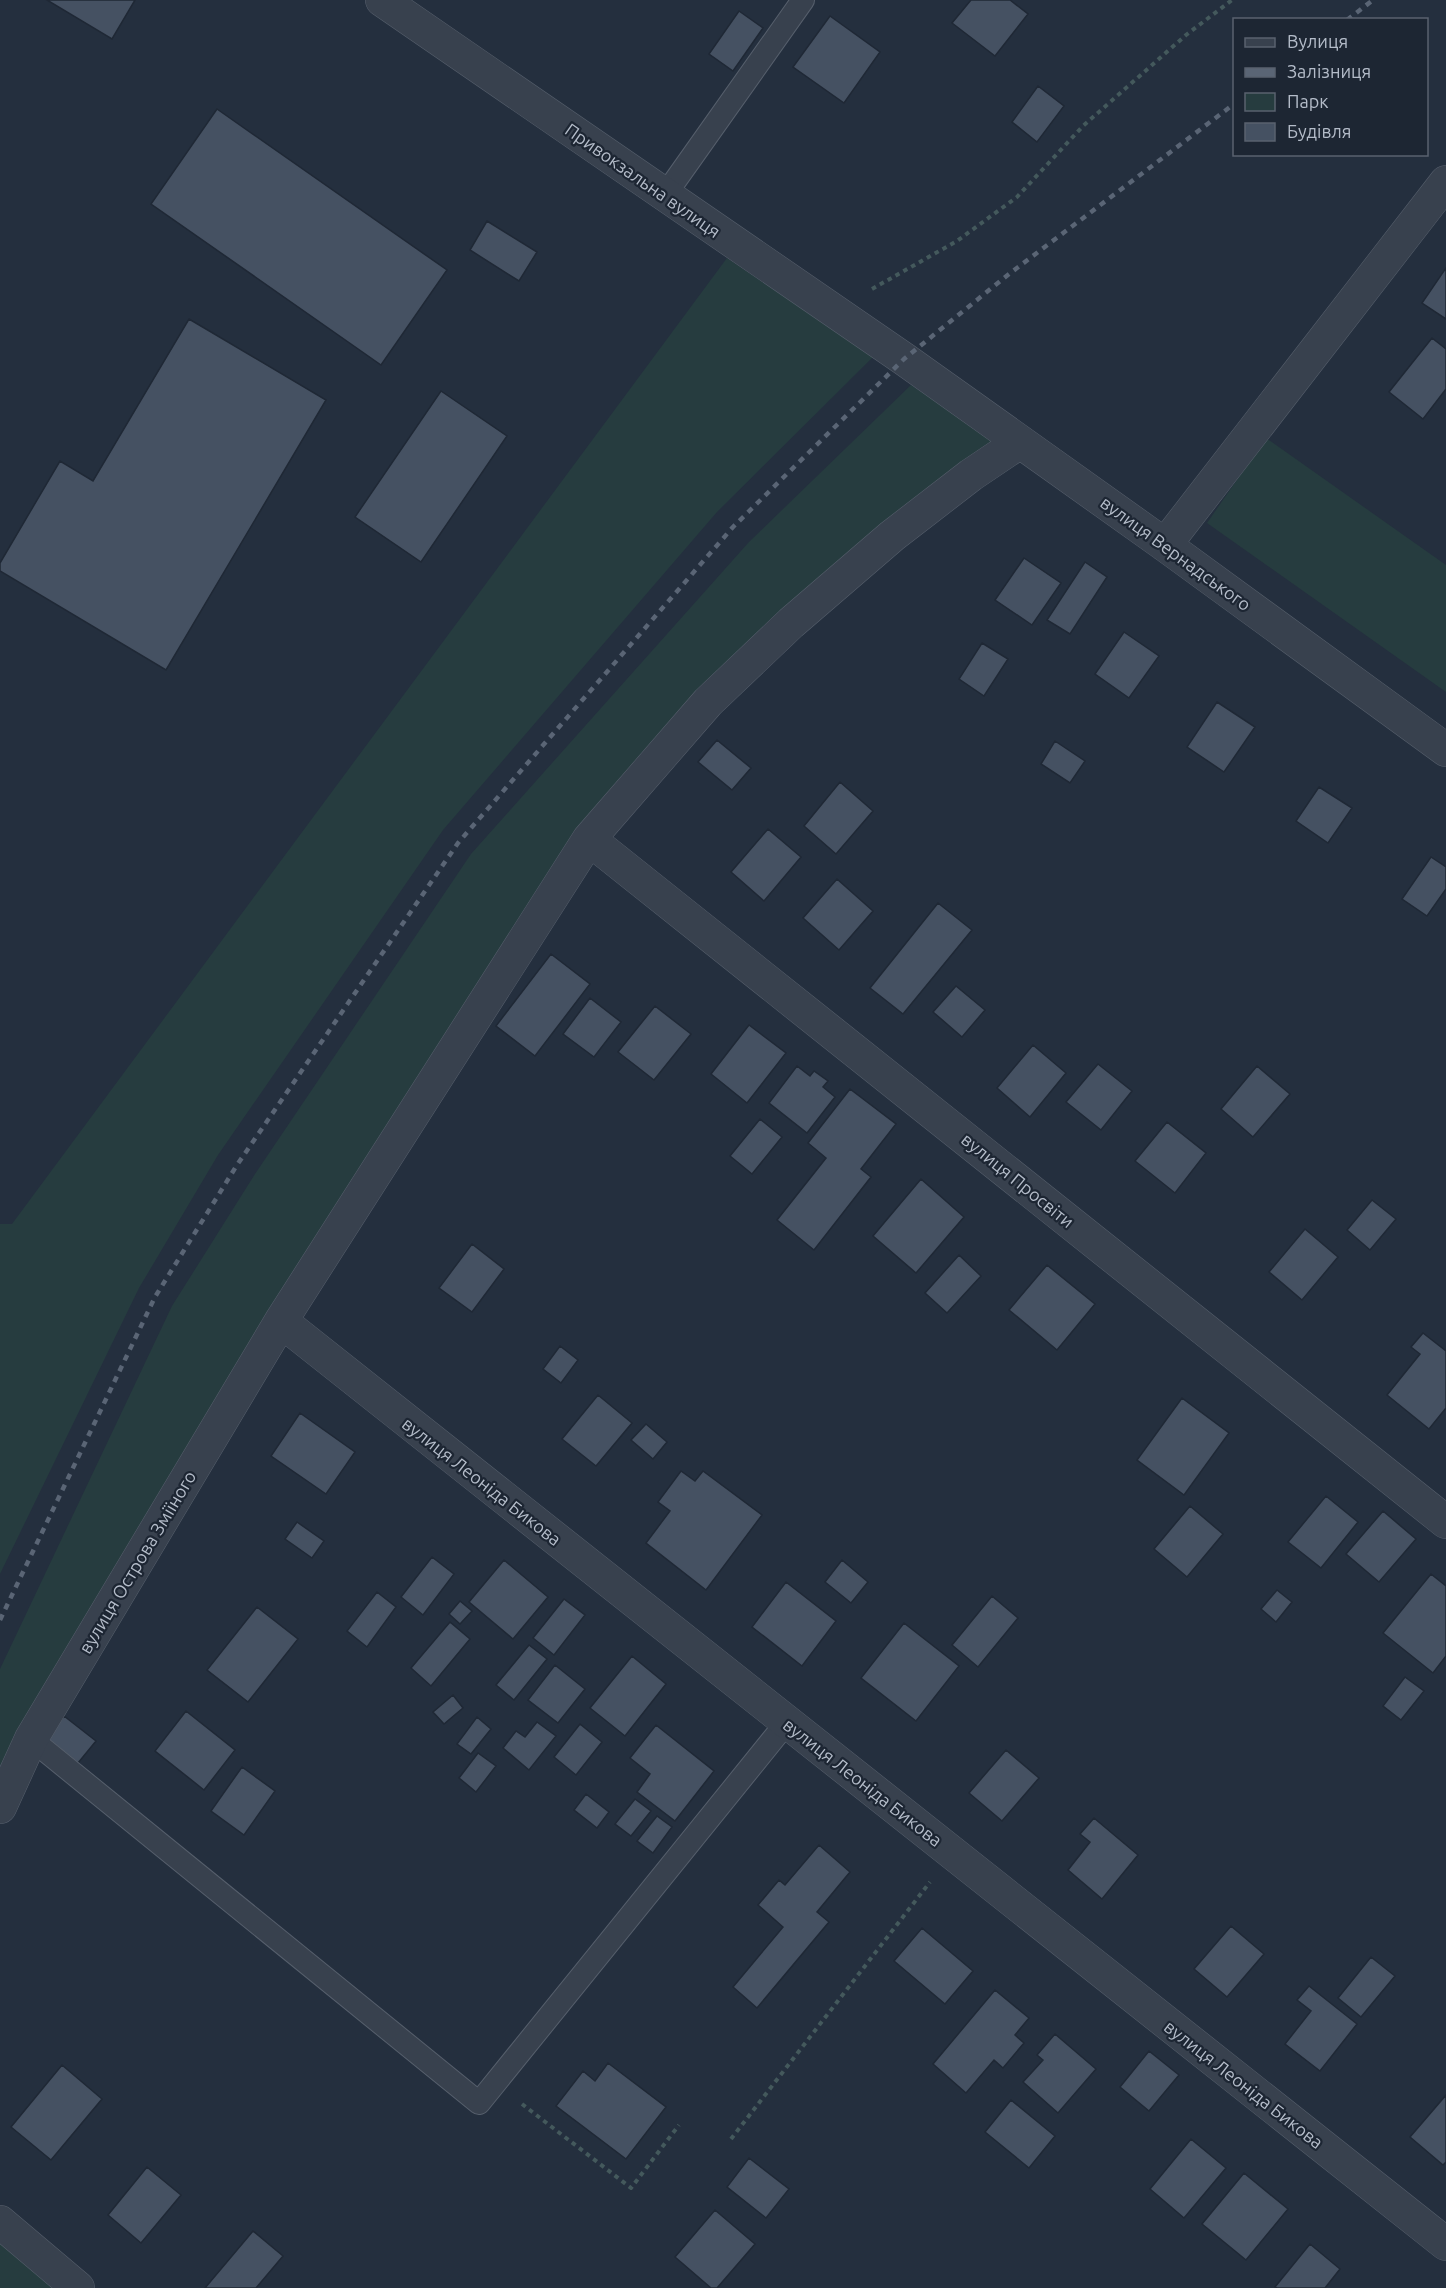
<svg xmlns="http://www.w3.org/2000/svg" width="1446" height="2288" viewBox="0 0 1446 2288" font-family="Ubuntu,sans-serif">
  <style>
    .green { fill: #263c3f }
    .building { fill: #455162; stroke: #1f2835; stroke-width: 1.5 }
    .lines { fill: none; stroke-linecap: round; stroke-linejoin: round }
    .lane-casing { stroke: #565f6c; stroke-width: 24 }
    .street-casing { stroke: #565f6c; stroke-width: 34 }
    .path { stroke: #44595c; stroke-width: 4; stroke-dasharray: 4.5 4.5; stroke-linecap: butt }
    .lane { stroke: #38414e; stroke-width: 22 }
    .street { stroke: #38414e; stroke-width: 33 }
    .rail { stroke: #5a6575; stroke-width: 4.5; stroke-dasharray: 6 6; stroke-linecap: butt }
    .labels { text-anchor: middle; dominant-baseline: central; stroke-width: 4.5; stroke-linejoin: round; paint-order: stroke }
    .street-label { font-size: 18px; fill: #b4bcc9; stroke: #1d2633 }
  </style>
  <rect width="100%" height="100%" fill="#242f3e"/>
  <!-- green -->
  <path class="green" d="M727 258 873 357 717 512 443 830 218 1155 139 1288 0 1574V1224H12Z
    M911 385 1000 445 580 835 0 1788V1669L172 1306 255 1174 471 854 749 542Z
    M1266 438 1446 565V692L1207 523Z
    M0 2241 55 2288H0Z"/>
  <!-- building -->
  <path class="building" d="M47 0H135L112 39Z
    M971 0H1010L1028 14 995 56 952 23Z
    M739 11 763 28 733 71 709 54Z
    M830 16 880 52 844 103 793 67Z
    M1038 86 1064 106 1037 142 1012 122Z
    M217 109 447 270 381 365 151 204Z
    M487 221 537 252 519 281 470 250Z
    M1446 268V319L1422 303Z
    M189 319 326 400 166 670 0 571V563L60 461 93 481Z
    M1432 338 1446 349V389L1423 419 1389 392Z
    M441 391 507 436 421 562 355 517Z
    M1024 558 1061 583 1032 625 995 600Z
    M1085 562 1107 577 1070 634 1047 620Z
    M1124 632 1159 656 1129 698 1095 674Z
    M982 643 1008 659 984 696 959 679Z
    M1217 702 1255 727 1224 772 1187 747Z
    M717 740 751 768 732 790 698 762Z
    M1055 741 1085 761 1070 783 1041 764Z
    M840 782 873 811 836 854 804 826Z
    M1319 787 1352 808 1328 843 1296 821Z
    M768 829 801 857 764 901 731 872Z
    M1431 857 1446 867V889L1427 916 1402 899Z
    M837 879 873 911 839 950 803 918Z
    M938 903 972 930 903 1014 870 988Z
    M551 954 590 984 535 1056 496 1026Z
    M956 986 985 1010 962 1037 933 1012Z
    M590 998 621 1022 594 1057 563 1034Z
    M655 1006 691 1034 654 1080 618 1052Z
    M749 1025 786 1053 747 1103 711 1074Z
    M1033 1045 1066 1073 1030 1117 997 1088Z
    M1098 1064 1132 1091 1101 1130 1066 1102Z
    M797 1066 810 1076 814 1071 828 1081 823 1087 835 1097 807 1133 769 1103Z
    M1257 1066 1290 1094 1253 1137 1221 1109Z
    M850 1089 896 1124 861 1169 871 1177 814 1250 777 1220 826 1158 808 1143Z
    M760 1119 782 1137 752 1174 730 1156Z
    M1167 1122 1206 1153 1175 1193 1135 1161Z
    M921 1179 964 1217 916 1273 873 1236Z
    M1372 1200 1396 1219 1370 1250 1347 1230Z
    M1305 1229 1338 1257 1302 1300 1269 1272Z
    M472 1244 504 1269 472 1312 439 1288Z
    M959 1255 981 1276 947 1313 925 1293Z
    M1047 1265 1095 1304 1057 1350 1009 1310Z
    M1423 1333 1446 1351V1408L1429 1429 1387 1395 1420 1354 1411 1347Z
    M560 1346 578 1360 561 1383 543 1369Z
    M598 1395 632 1423 596 1466 562 1439Z
    M1182 1398 1229 1433 1184 1495 1137 1460Z
    M300 1413 355 1452 326 1494 271 1456Z
    M646 1424 667 1442 653 1459 631 1440Z
    M681 1471 695 1481 703 1471 762 1515 706 1590 646 1543 670 1511 658 1502Z
    M1326 1496 1358 1522 1321 1568 1288 1542Z
    M1190 1506 1223 1534 1187 1577 1154 1549Z
    M1383 1511 1416 1539 1379 1582 1346 1554Z
    M297 1522 324 1541 312 1558 285 1539Z
    M432 1557 454 1574 423 1615 401 1597Z
    M504 1560 548 1597 513 1639 469 1602Z
    M842 1560 868 1582 851 1603 825 1582Z
    M1431 1574 1446 1586V1656L1433 1673 1383 1633Z
    M786 1582 836 1621 802 1666 752 1627Z
    M1277 1590 1292 1602 1276 1622 1261 1609Z
    M377 1592 396 1607 367 1647 347 1631Z
    M992 1596 1018 1618 978 1667 952 1645Z
    M564 1599 585 1615 554 1655 533 1638Z
    M460 1601 472 1611 460 1624 449 1614Z
    M257 1607 298 1639 248 1702 207 1670Z
    M450 1622 470 1639 431 1686 411 1668Z
    M904 1623 959 1666 916 1721 861 1678Z
    M529 1645 547 1659 514 1700 496 1685Z
    M632 1656 666 1684 625 1736 590 1708Z
    M555 1665 585 1689 558 1723 528 1700Z
    M1405 1677 1424 1691 1401 1720 1383 1706Z
    M453 1695 463 1708 444 1724 433 1712Z
    M186 1711 235 1750 204 1790 155 1751Z
    M64 1716 96 1741 78 1763 47 1738Z
    M477 1717 491 1729 471 1754 457 1744Z
    M537 1722 556 1736 529 1770 503 1748 516 1731 525 1737Z
    M580 1724 602 1742 576 1775 554 1757Z
    M656 1725 714 1771 675 1821 637 1792 650 1774 630 1758Z
    M1006 1750 1039 1778 1002 1821 969 1793Z
    M478 1753 496 1766 476 1792 459 1778Z
    M242 1767 275 1791 244 1835 211 1811Z
    M586 1794 609 1812 597 1828 574 1810Z
    M635 1799 651 1811 631 1836 615 1824Z
    M657 1816 672 1827 653 1853 637 1841Z
    M1094 1818 1138 1855 1102 1899 1068 1870 1090 1842 1080 1834Z
    M819 1845 850 1872 817 1912 829 1922 757 2008 733 1987 783 1927 758 1905 779 1880 785 1885Z
    M1231 1926 1264 1954 1227 1997 1194 1969Z
    M922 1928 973 1971 945 2004 894 1961Z
    M1371 1957 1395 1976 1361 2017 1338 1998Z
    M1309 1986 1357 2024 1320 2071 1285 2044 1311 2011 1297 2000Z
    M995 1990 1029 2018 1015 2035 1024 2043 1003 2068 994 2060 966 2093 933 2064Z
    M1055 2034 1096 2069 1058 2113 1023 2082 1043 2060 1037 2055Z
    M1149 2051 1179 2075 1149 2111 1120 2087Z
    M608 2063 666 2107 626 2159 556 2106 583 2071 595 2081Z
    M62 2065 102 2099 51 2160 11 2127Z
    M1446 2095V2162L1443 2165 1410 2137Z
    M1011 2100 1055 2136 1029 2168 985 2132Z
    M1191 2139 1226 2168 1184 2218 1150 2189Z
    M749 2158 789 2189 766 2218 727 2187Z
    M147 2167 181 2195 141 2243 108 2215Z
    M1244 2173 1288 2209 1246 2260 1202 2224Z
    M715 2210 755 2244 717 2288H711L675 2257Z
    M253 2231 283 2256 256 2288H205Z
    M1310 2244 1340 2269 1325 2288H1277L1275 2287Z"/>
  <g class="lines">
    <!-- lane casing -->
    <g class="lane-casing">
      <path id="lane" d="M665 195 803 0
        M31 1739 479 2103 787 1722"/>
    </g>
    <!-- street casing -->
    <g class="street-casing">
      <path id="street" d="M382 0 904 359 1165 545 1446 750
        M1165 545 1446 182
        M589 839 1446 1522
        M281 1321 1446 2244
        M0 1807 31 1739 281 1321 589 839 708 702 791 623 892 536 971 475 1020 442
        M0 2222 78 2288"/>
    </g>
    <!-- path -->
    <path class="path" d="M872 289 957 241 1017 197 1083 126 1186 35 1232 0
      M522 2104 631 2188 679 2125
      M731 2139 930 1882"/>
    <!-- lane -->
    <use href="#lane" class="lane"/>
    <!-- street -->
    <use href="#street" class="street"/>
    <!-- rail -->
    <path class="rail" d="M1347 20 1373 0
      M0 1620 155 1297 237 1165 458 843 733 527 904 359 1009 274 1234 104"/>
  </g>
  <g class="labels">
    <!-- street labels -->
    <g class="street-label">
      <text transform="translate(643 180) rotate(35)">Привокзальна вулиця</text>
      <text transform="translate(1176 553) rotate(36)">вулиця Вернадського</text>
      <text transform="translate(1018 1180) rotate(39)">вулиця Просвіти</text>
      <text transform="translate(482 1481) rotate(38)">вулиця Леоніда Бикова</text>
      <text transform="translate(137 1562) rotate(-59)">вулиця Острова Зміїного</text>
      <text transform="translate(863 1782) rotate(38)">вулиця Леоніда Бикова</text>
      <text transform="translate(1244 2084) rotate(38)">вулиця Леоніда Бикова</text>
    </g>
  </g>
  <!-- legend -->
  <rect x="1233" y="18" width="195" height="138" fill="#1d2633" stroke="#59626f" stroke-width="1.5"/>
  <rect x="1245" y="38" width="30" height="9" fill="#38414e" stroke="#59626f" stroke-width="1.5"/>
  <text x="1287" y="48" font-size="18" fill="#b4bcc9">Вулиця</text>
  <rect x="1245" y="68" width="30" height="9" fill="#5a6575" stroke="#59626f" stroke-width="1.5"/>
  <text x="1287" y="78" font-size="18" fill="#b4bcc9">Залізниця</text>
  <rect x="1245" y="93" width="30" height="18" fill="#263c3f" stroke="#59626f" stroke-width="1.5"/>
  <text x="1287" y="108" font-size="18" fill="#b4bcc9">Парк</text>
  <rect x="1245" y="123" width="30" height="18" fill="#455162" stroke="#59626f" stroke-width="1.5"/>
  <text x="1287" y="138" font-size="18" fill="#b4bcc9">Будівля</text>
</svg>
